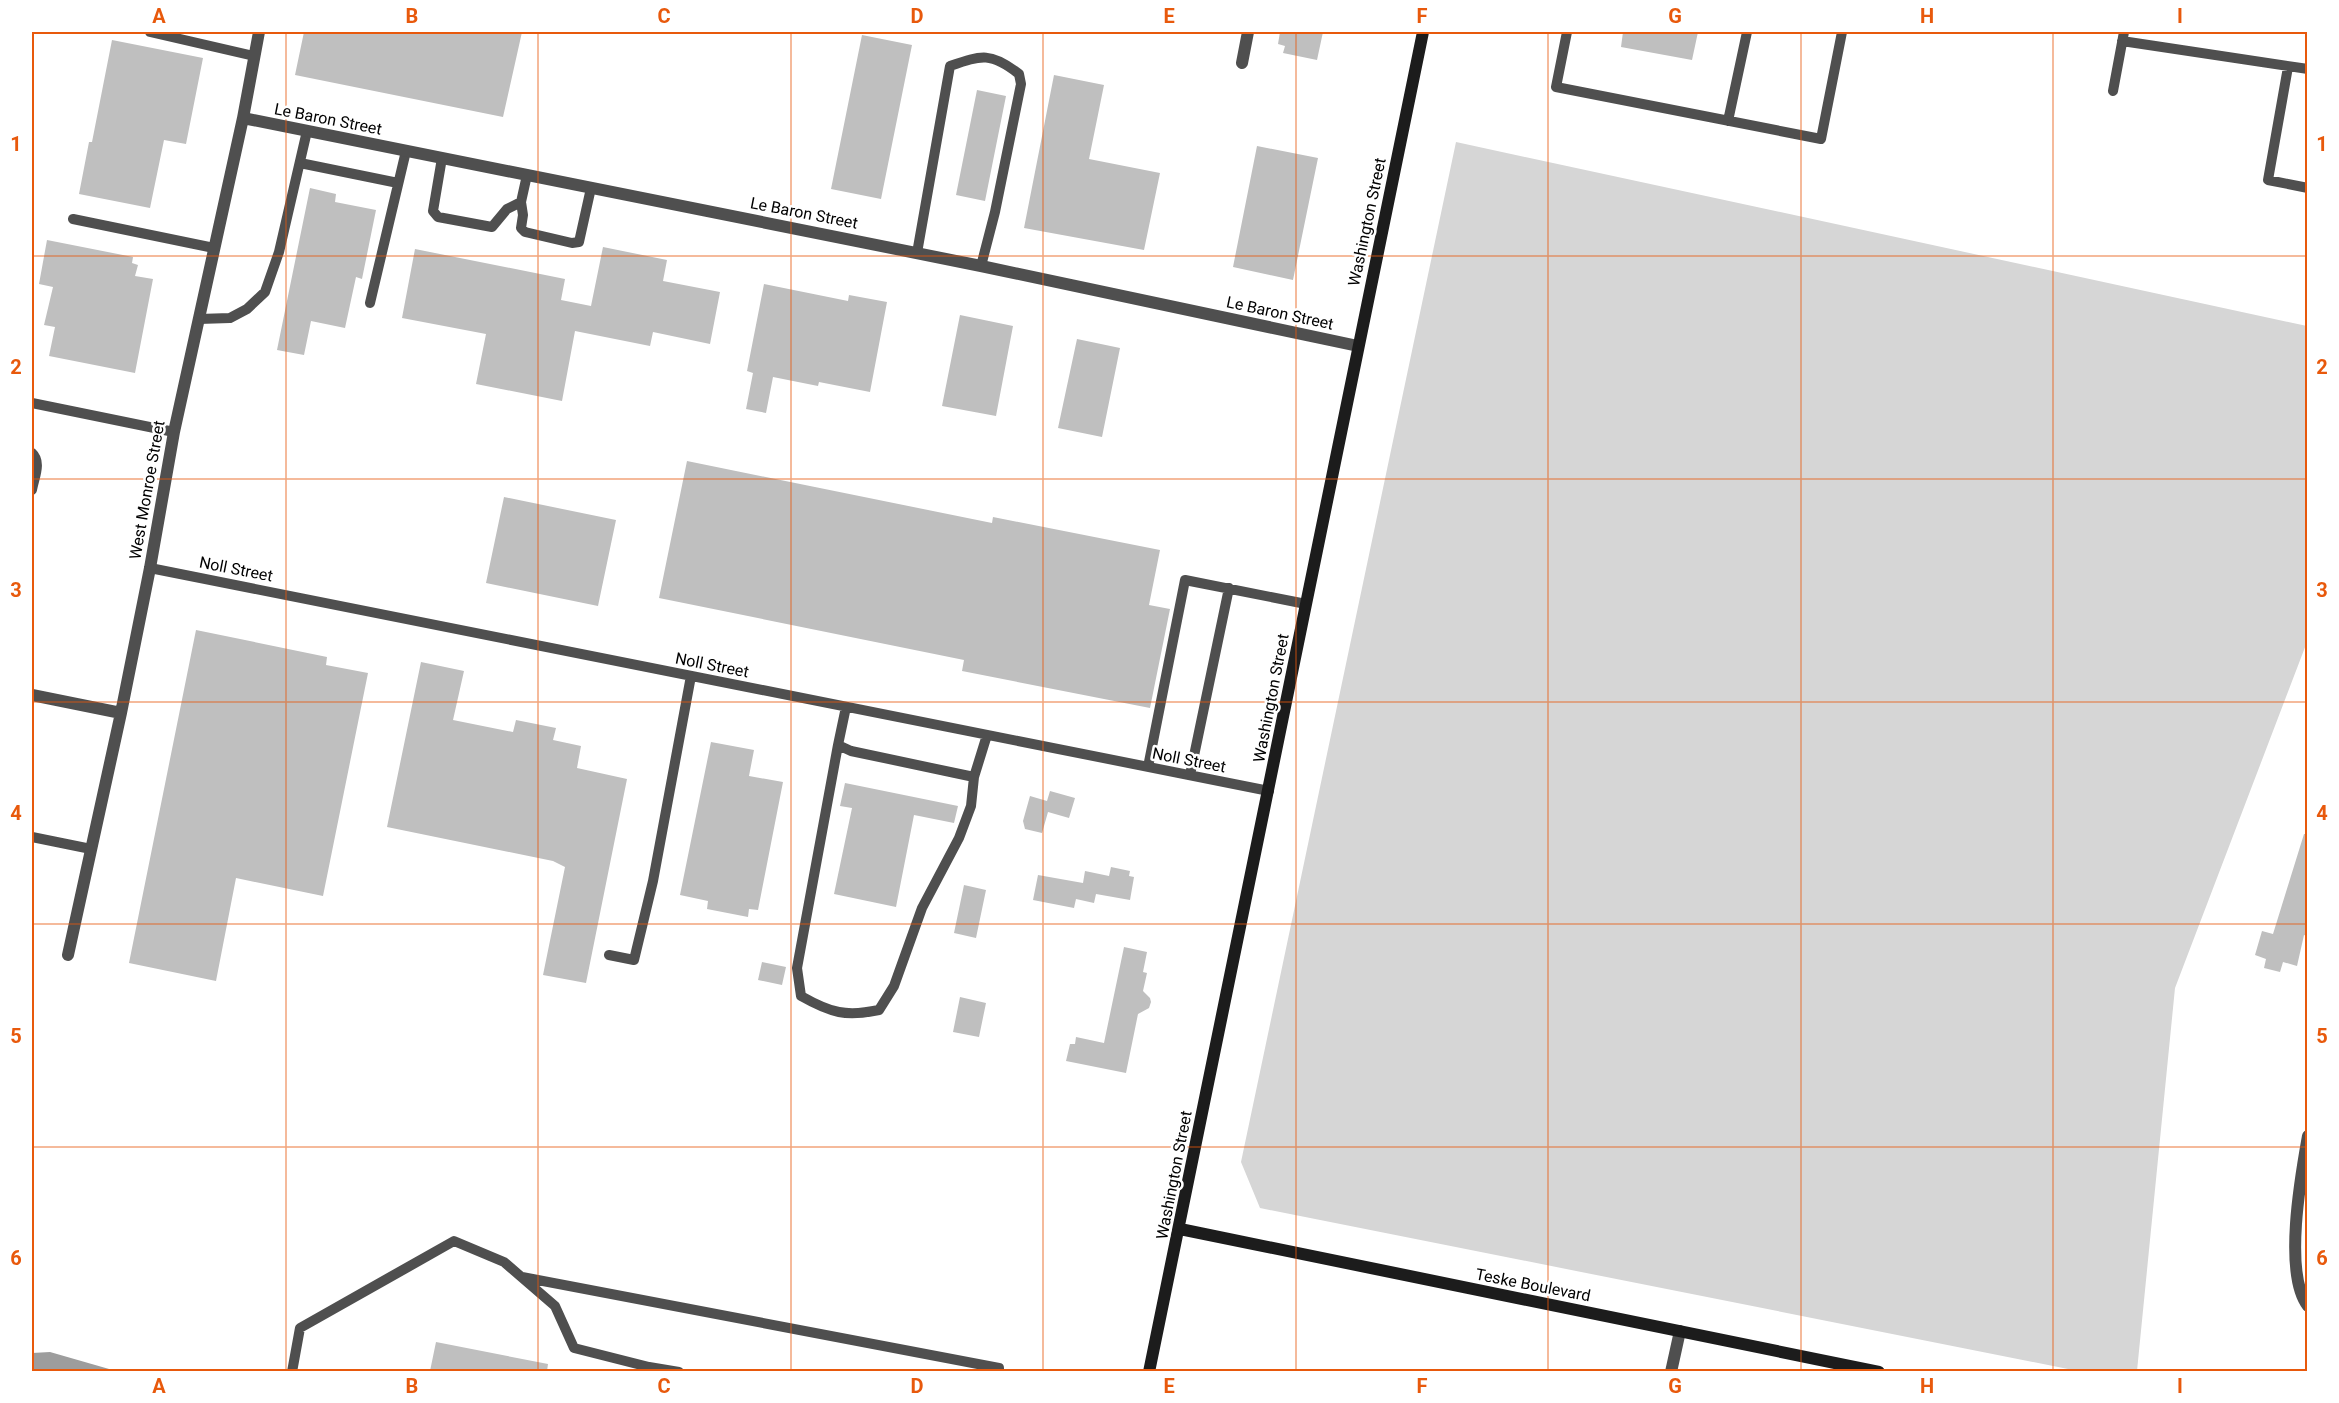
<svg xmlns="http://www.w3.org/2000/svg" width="2339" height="1403" viewBox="0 0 2339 1403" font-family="Roboto,sans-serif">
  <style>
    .green { fill: #d6d6d6 }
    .water { fill: #9d9d9d }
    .building { fill: #bfbfbf }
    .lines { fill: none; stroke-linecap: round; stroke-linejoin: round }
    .lane { stroke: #4f4f4f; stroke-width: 10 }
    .street { stroke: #4f4f4f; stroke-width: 12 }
    .secondary { stroke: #1c1c1c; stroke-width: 12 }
    .grid { fill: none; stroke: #e8590c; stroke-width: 1.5; stroke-opacity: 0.55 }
    .labels { text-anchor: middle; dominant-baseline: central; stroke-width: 5; stroke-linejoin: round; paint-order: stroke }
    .street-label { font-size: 16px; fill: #000; stroke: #fff }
    .neatline { fill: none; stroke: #e8590c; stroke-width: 2 }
    .grid-label { font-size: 20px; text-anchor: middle; font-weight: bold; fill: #e8590c }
  </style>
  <rect width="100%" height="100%" fill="#fff"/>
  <!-- green -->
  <path class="green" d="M1456 142 2307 326V642L2175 988 2137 1371H2078L1260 1208 1241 1162Z"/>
  <!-- water -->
  <path class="water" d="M50 1352 116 1371H32V1353Z"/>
  <!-- building -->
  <path class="building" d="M304 32H522L503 117 295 75Z
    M1280 32H1323L1317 60 1283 53 1285 46 1278 44Z
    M1623 32H1698L1692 60 1621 47Z
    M862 35 912 45 881 199 831 189Z
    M112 40 203 58 186 144 164 140 150 208 79 194 89 142H92Z
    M1054 75 1104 85 1089 159 1160 173 1144 250 1024 228Z
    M977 90 1006 96 985 201 956 195Z
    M1257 146 1318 158 1293 280 1233 267Z
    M310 188 336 194 335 202 376 210 362 279 356 277 345 328 311 321 304 355 277 350Z
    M47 240 133 257 132 263 138 265 135 276 153 279 135 373 49 356 55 327 44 325 53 287 39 284Z
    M603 247 667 260 663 281 720 292 710 344 653 332 650 346 575 331 562 401 476 384 486 334 402 318 415 249 565 279 561 300 591 306Z
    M764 284 848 301 849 295 887 302 870 392 819 382 818 386 773 377 766 413 746 409 753 373 747 371Z
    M960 315 1013 326 996 416 942 406Z
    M1077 339 1120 348 1102 437 1058 428Z
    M687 461 992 523 993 517 1160 550 1149 605 1170 609 1150 708 962 671 964 660 659 598Z
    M504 497 616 520 598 606 486 583Z
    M196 630 327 657 326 665 368 673 323 896 236 878 216 981 129 963Z
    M421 662 464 671 453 720 513 732 516 720 556 728 553 740 581 746 577 768 627 779 586 983 543 975 565 867 553 861 387 827Z
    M711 742 754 750 749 776 783 782 758 910 749 909 748 917 707 909 708 901 680 895Z
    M845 783 958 806 954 823 914 815 896 907 834 894 852 808 840 806Z
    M1050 791 1075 798 1069 818 1048 812 1042 833 1025 829 1023 821 1030 796 1047 801Z
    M2304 834H2307V936L2304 935 2297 966 2283 962 2280 972 2264 968 2266 959 2255 955 2262 931 2273 934Z
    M1111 867 1130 871 1129 876 1134 877 1130 900 1096 894 1094 903 1076 899 1074 908 1033 900 1038 875 1083 883 1085 871 1109 876Z
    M964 885 986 890 976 938 954 933Z
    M1124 947 1147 952 1143 972 1147 973 1143 991 1150 998 1151 1002 1149 1008 1138 1014 1126 1073 1066 1061 1070 1044H1075L1076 1037 1104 1043Z
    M762 962 786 967 782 985 758 980Z
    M960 997 986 1003 979 1037 953 1032Z
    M436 1342 548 1364 547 1371H430Z"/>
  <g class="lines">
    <!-- lane -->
    <path class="lane" d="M150 32 254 56
      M1567 32 1556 87 1821 139 1842 32
      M2122 41 2308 69
      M2288 67 2268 180 2308 188
      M2113 91 2124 32
      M1728 121 1747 32
      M442 158 433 211 438 217 492 227 507 209 521 202
      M300 163 398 183
      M527 175 521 202 523 215 521 228 525 232 572 243 579 242 591 188
      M73 219 214 248
      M917 253 950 66C982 55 991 52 1019 74L1021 84 995 212 981 266
      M370 303 406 151
      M199 319 230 318 247 309 265 292 279 252 307 131
      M32 403 174 432
      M32 453C42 462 34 478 32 490
      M150 568 1269 791
      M846 707 838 745 851 751 974 777 987 735
      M838 745 797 968 801 996C831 1013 846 1017 879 1010L894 986 922 908 959 838 971 806 974 777
      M1148 767 1185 580 1306 604
      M1190 775 1229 588
      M32 837 91 849
      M609 955 634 960 653 881 691 676
      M522 1277 999 1368V1372
      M292 1372 300 1328 454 1241 504 1262 555 1306 574 1348 649 1367 679 1372"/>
    <!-- street -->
    <path class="street" d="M1242 63 1248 32
      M243 118 981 266 1358 346
      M32 695 121 713
      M68 955 121 713 150 568 174 432 243 118 259 32
      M2308 1136C2301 1175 2283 1274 2308 1306
      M1671 1372 1680 1331"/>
    <!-- secondary -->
    <path class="secondary" d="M1180 1229 1879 1372
      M1149 1372 1423 32"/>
  </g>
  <!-- grid -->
  <path class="grid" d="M286 32V1372M538 32V1372M791 32V1372M1043 32V1372M1296 32V1372M1548 32V1372M1801 32V1372M2053 32V1372M32 256H2308M32 479H2308M32 702H2308M32 924H2308M32 1147H2308"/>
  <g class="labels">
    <!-- street labels -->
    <g class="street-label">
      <text transform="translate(328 119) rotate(11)">Le Baron Street</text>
      <text transform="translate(804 213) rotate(11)">Le Baron Street</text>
      <text transform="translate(1367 222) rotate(-78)">Washington Street</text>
      <text transform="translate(1280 313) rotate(12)">Le Baron Street</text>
      <text transform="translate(147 490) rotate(-80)">West Monroe Street</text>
      <text transform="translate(236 569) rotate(11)">Noll Street</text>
      <text transform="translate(712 665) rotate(11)">Noll Street</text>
      <text transform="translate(1271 698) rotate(-79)">Washington Street</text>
      <text transform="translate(1189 760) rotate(11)">Noll Street</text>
      <text transform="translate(1174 1175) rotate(-79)">Washington Street</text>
      <text transform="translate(1533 1285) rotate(11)">Teske Boulevard</text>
    </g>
  </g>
  <!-- border -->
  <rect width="2339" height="1403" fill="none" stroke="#ffffff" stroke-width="66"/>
  <rect x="33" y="33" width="2273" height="1337" class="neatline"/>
  <g class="grid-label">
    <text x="159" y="23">A</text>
    <text x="412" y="23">B</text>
    <text x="664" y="23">C</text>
    <text x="917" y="23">D</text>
    <text x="1169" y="23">E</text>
    <text x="1422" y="23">F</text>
    <text x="1675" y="23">G</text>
    <text x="1927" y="23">H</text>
    <text x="2180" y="23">I</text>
    <text x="16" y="151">1</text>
    <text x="2322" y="151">1</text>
    <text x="16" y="374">2</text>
    <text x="2322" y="374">2</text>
    <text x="16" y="597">3</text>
    <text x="2322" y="597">3</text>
    <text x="16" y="820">4</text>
    <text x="2322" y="820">4</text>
    <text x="16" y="1043">5</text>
    <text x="2322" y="1043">5</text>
    <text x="16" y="1265">6</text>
    <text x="2322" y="1265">6</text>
    <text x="159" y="1393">A</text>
    <text x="412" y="1393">B</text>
    <text x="664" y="1393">C</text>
    <text x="917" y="1393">D</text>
    <text x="1169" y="1393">E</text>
    <text x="1422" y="1393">F</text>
    <text x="1675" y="1393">G</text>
    <text x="1927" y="1393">H</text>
    <text x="2180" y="1393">I</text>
  </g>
</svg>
